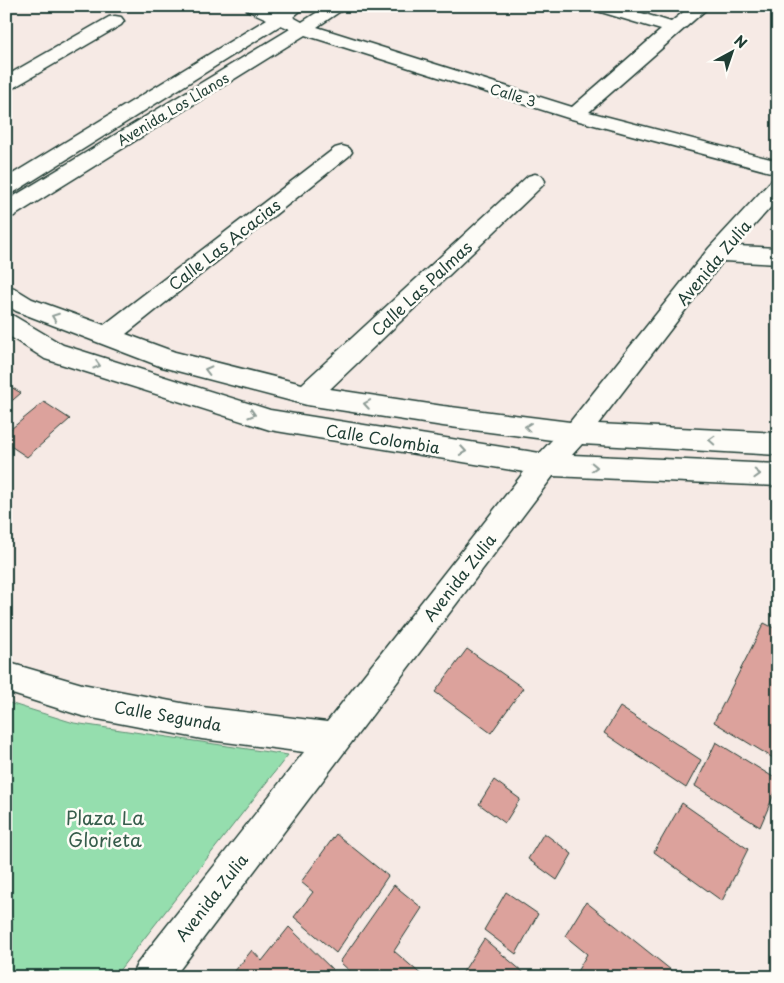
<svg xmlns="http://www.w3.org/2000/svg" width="784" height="983" viewBox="0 0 784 983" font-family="'Playpen Sans',sans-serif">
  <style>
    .green { fill: #95deae; stroke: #5a8e71 }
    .building { fill: #dca29c; stroke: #1f3d34 }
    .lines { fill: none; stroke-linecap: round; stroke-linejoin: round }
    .minor-casing { stroke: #1f3d34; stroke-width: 3 }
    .minor { fill: #fdfcf7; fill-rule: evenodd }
    .oneway { stroke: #8e9c96 }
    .labels { text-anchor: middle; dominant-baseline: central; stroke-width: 5; stroke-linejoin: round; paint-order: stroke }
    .far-street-label { font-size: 14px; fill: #1f3d34; stroke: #fdfcf7 }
    .street-label { font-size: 16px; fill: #1f3d34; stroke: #fdfcf7 }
    .near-park-label { font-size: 19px; fill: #375d4c; stroke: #fdfcf7 }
  </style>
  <rect width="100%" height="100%" fill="#f6eae5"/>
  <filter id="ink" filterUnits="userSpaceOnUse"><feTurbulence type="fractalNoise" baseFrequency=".02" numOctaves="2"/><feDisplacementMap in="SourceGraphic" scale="10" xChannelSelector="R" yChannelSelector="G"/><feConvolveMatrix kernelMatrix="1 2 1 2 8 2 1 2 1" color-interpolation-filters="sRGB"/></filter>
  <g filter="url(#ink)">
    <!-- green -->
    <path class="green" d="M6 702 74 723 288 755 114 977H6Z"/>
    <!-- building -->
    <path class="building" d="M6 384 21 393 6 406Z
      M44 402 70 419 27 457 6 443V433Z
      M764 623 778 630V761L714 722Z
      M467 649 523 688 491 733 435 692Z
      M620 707 701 760 686 788 604 733Z
      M716 742 778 780V785L760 827 695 786Z
      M494 780 520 799 505 823 479 804Z
      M682 803 748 849 722 901 654 852Z
      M544 833 572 854 557 880 528 859Z
      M336 834 388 876 336 953 294 917 313 892 301 882Z
      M394 885 422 908 394 951 424 977H356L340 962Z
      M506 892 538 914 516 954 484 930Z
      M586 902 671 970 667 977H574L587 954 565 936Z
      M289 927 340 977H230L252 950 262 961Z
      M484 939 529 977H460Z"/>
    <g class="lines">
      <!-- minor casing -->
      <g class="minor-casing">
        <path id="minor" d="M245 6H268L279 11 289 6 297 7 300 11 293 17 302 22 327 6H348L317 27 572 107 661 30 594 10 592 6H619L671 22 691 6H710L589 112 778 161V174L568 118 305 35 14 216 6 218V201L290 29 281 25 13 193 6 195V178L267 19 247 10Z
          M115 16 121 17 124 21 121 25 13 88 6 90V76L109 17Z
          M342 146 349 148 352 152 349 156 126 334 175 352 302 384 528 176 535 174 542 176 545 181 542 186 330 389 443 406 570 422 709 248 771 181 778 179V199L736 246 778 248V264L723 261 598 424 778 433V455L582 444 572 455 778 464V486L553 476 174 977H131L137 964 304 752 202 739 82 716 6 692V662L82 684 202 707 327 722 524 472 270 430 45 359 6 334V313L14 316 63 345 270 410 540 453 552 440 443 426 307 405 162 367 16 311 6 305V286L14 288 32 299 104 325 335 148Z"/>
      </g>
      <!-- minor -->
      <use href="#minor" class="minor"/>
    </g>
    <!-- one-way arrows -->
    <defs><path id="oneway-chevron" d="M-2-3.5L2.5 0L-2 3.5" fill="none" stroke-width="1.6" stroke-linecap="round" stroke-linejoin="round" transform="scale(1.25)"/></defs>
    <g class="oneway">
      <use href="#oneway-chevron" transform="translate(55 317) rotate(-159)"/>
      <use href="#oneway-chevron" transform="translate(97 365) rotate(17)"/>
      <use href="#oneway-chevron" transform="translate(208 370) rotate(-166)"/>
      <use href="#oneway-chevron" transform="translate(367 404) rotate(-171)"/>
      <use href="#oneway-chevron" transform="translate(252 414) rotate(17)"/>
      <use href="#oneway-chevron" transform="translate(528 427) rotate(-173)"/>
      <use href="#oneway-chevron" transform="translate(712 440) rotate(-177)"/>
      <use href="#oneway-chevron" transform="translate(463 451) rotate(9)"/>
      <use href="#oneway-chevron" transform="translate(594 467) rotate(2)"/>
      <use href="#oneway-chevron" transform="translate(757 474) rotate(2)"/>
    </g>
  </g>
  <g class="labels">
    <!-- far-street labels -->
    <g class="far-street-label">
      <text transform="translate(513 95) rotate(17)">Calle 3</text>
      <text transform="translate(173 109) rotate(-31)">Avenida Los Llanos</text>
    </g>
    <!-- street labels -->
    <g class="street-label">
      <text transform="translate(224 244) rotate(-38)">Calle Las Acacias</text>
      <text transform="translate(713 262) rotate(-50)">Avenida Zulia</text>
      <text transform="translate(421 288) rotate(-43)">Calle Las Palmas</text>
      <text transform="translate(383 438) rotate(9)">Calle Colombia</text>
      <text transform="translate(459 577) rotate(-52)">Avenida Zulia</text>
      <text transform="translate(168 715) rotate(10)">Calle Segunda</text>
      <text transform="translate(211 897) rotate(-52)">Avenida Zulia</text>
    </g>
    <!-- near-park labels -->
    <g class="near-park-label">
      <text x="105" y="817">Plaza La<tspan x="105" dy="22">Glorieta</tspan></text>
    </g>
  </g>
  <!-- margin -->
  <rect width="784" height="983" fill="none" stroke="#fdfcf7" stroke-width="25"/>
  <rect x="12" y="12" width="759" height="958" fill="none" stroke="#1f3d34" stroke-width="2" filter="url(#ink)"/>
  <!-- north arrow -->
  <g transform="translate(732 52) rotate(40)" stroke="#fdfcf7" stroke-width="4" paint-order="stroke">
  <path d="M0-4L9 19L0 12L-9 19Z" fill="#1f3d34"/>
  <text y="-8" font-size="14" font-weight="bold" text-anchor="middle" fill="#1f3d34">N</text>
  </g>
</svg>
